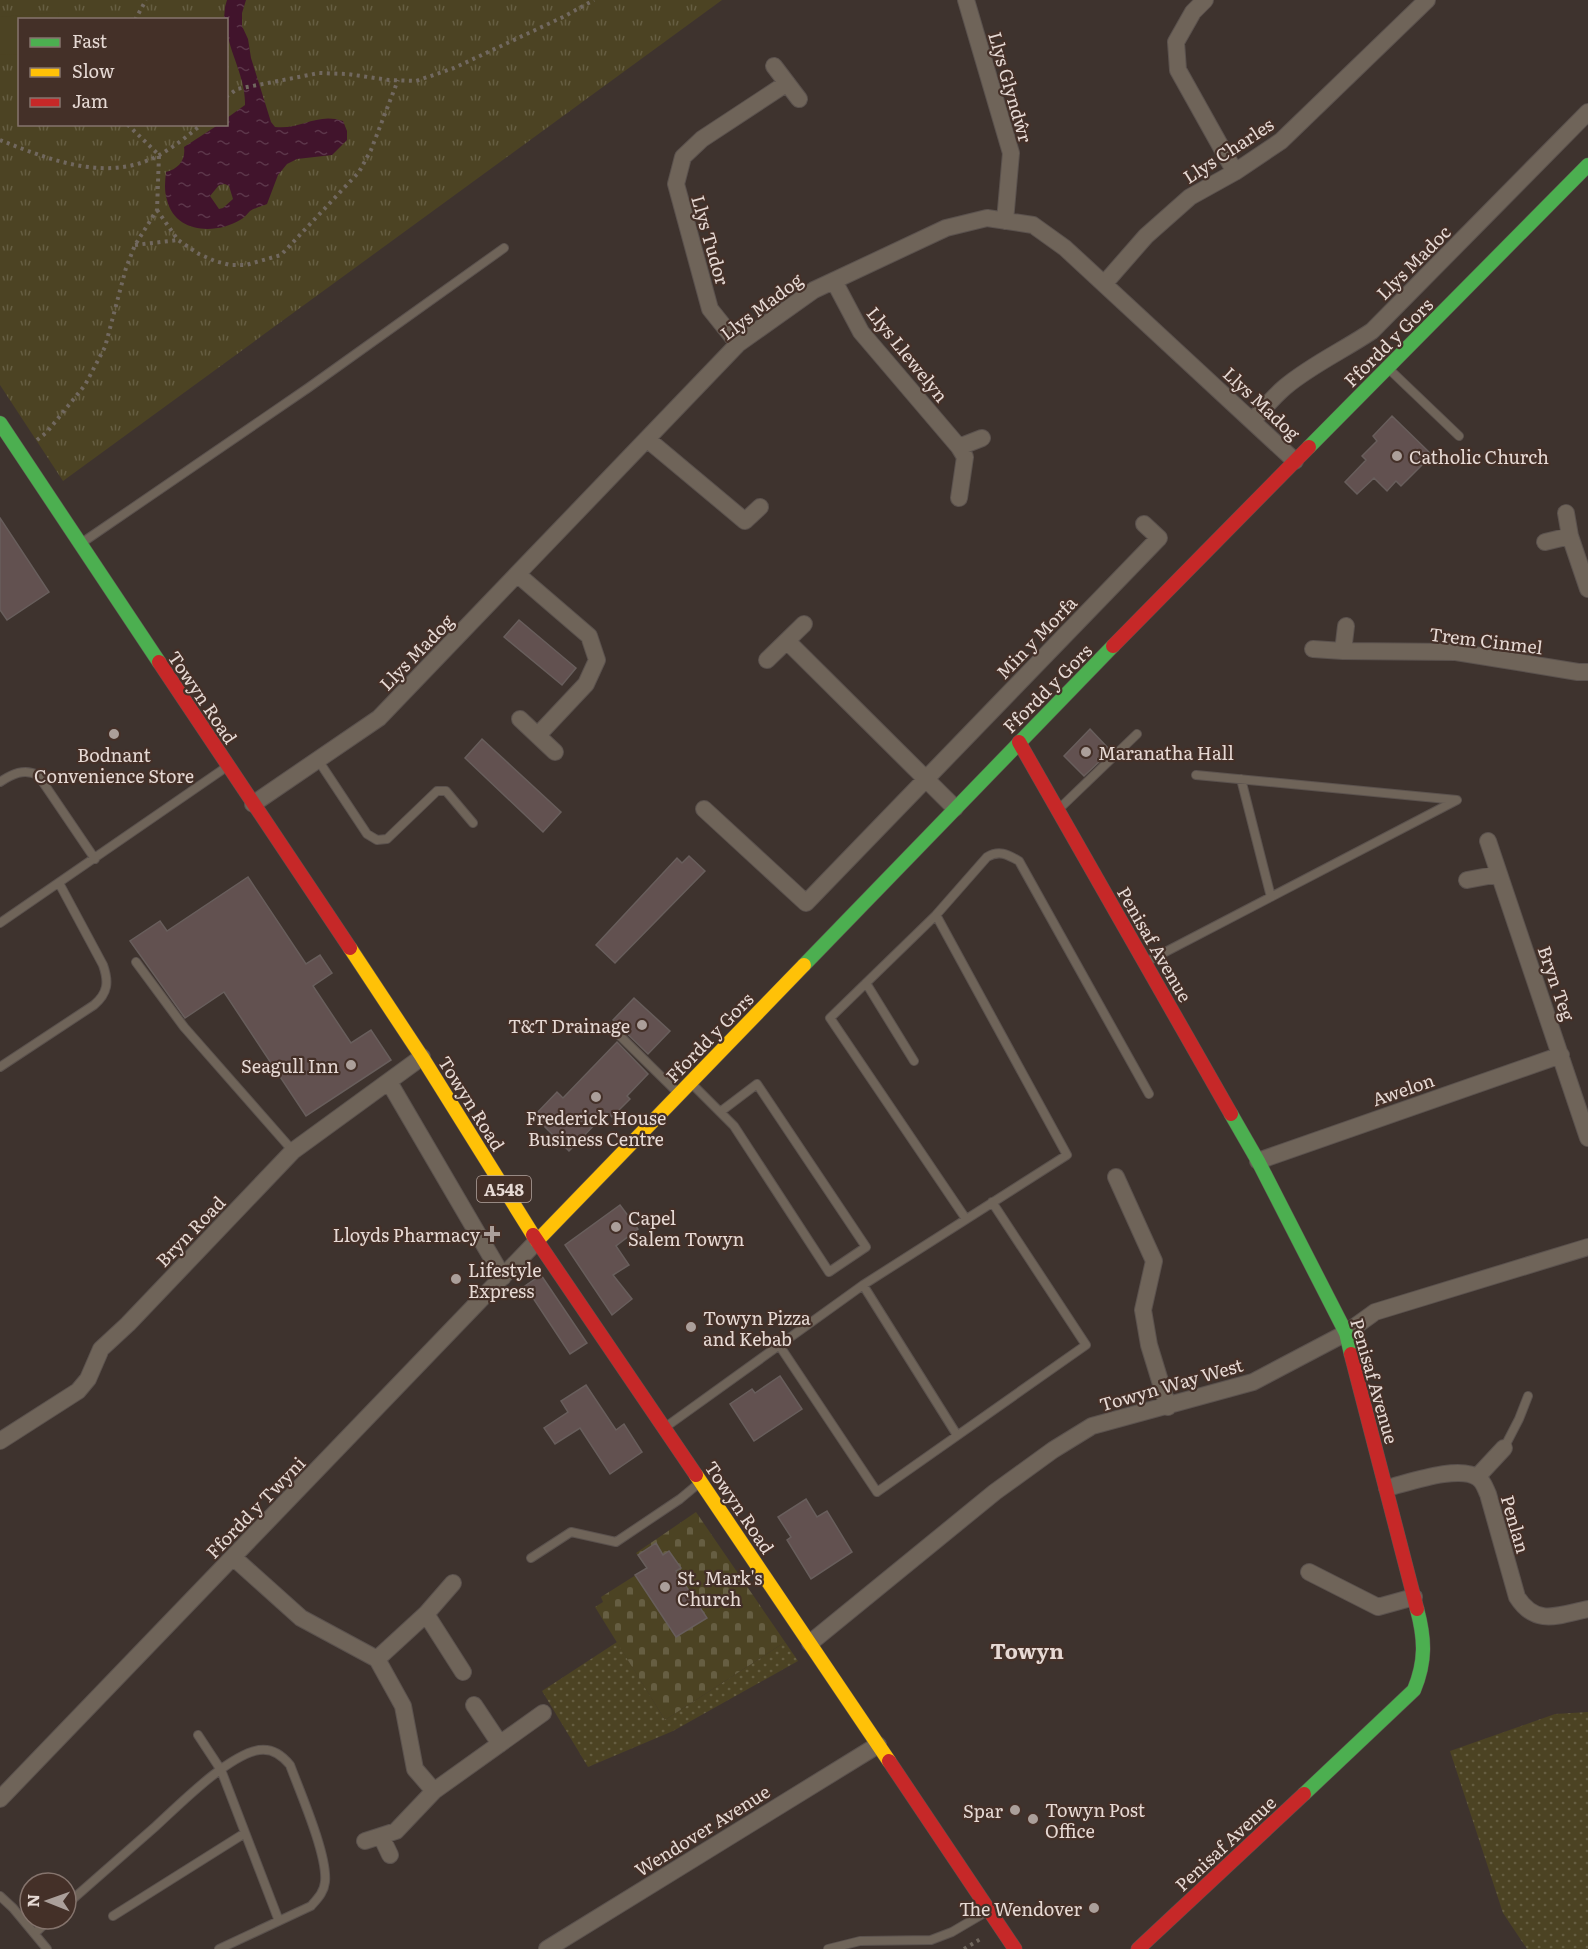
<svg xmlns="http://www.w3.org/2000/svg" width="1588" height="1949" viewBox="0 0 1588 1949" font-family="Literata,serif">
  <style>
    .grass { fill: url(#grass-dots) }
    .cemetery { fill: url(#cemetery-stones) }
    .park { fill: url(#park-tufts); fill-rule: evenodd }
    .garden { fill: #4c4323 }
    .water { fill: url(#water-ripples); fill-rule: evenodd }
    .building { fill: #625150; stroke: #685e5c; stroke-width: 1.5 }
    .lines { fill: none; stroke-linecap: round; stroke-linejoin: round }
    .lane-casing { stroke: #5b524e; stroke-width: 10 }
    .street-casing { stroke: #5b524e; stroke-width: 18 }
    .fast-casing { stroke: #5b524e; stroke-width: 15 }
    .slow-casing { stroke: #5b524e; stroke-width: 15 }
    .jam-casing { stroke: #5b524e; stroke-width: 15 }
    .path { stroke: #71685f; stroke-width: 4; stroke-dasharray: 3 4.5; stroke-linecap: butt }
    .lane { stroke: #6f6459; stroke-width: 8 }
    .street { stroke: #6f6459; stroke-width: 16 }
    .fast { stroke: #4caf50; stroke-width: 14 }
    .slow { stroke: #ffc107; stroke-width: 14 }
    .jam { stroke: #c62828; stroke-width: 14 }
    .poi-dot { fill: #ab9f9a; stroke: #443028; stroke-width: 2 }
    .labels { text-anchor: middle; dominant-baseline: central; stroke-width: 4.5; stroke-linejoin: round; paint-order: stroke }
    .shield { fill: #443028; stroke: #b5a6a0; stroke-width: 1.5 }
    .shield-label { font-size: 16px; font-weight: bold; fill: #e6d9d4 }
    .street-label { font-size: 18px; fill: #e6d9d4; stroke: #443028 }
    .poi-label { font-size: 18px; fill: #e6d9d4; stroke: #443028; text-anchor: start }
    .quarter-label { font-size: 21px; font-weight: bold; fill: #e6d9d4; stroke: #443028 }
  </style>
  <defs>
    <pattern id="grass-dots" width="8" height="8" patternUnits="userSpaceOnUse" patternTransform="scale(1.5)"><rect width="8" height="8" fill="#4c4323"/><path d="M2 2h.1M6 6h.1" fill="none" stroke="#665e42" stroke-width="1.8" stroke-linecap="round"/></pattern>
    <pattern id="cemetery-stones" width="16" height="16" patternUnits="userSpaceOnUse" patternTransform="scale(1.5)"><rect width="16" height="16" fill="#4c4323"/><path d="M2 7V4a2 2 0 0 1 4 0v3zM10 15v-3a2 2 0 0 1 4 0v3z" fill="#665e42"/></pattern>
    <pattern id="park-tufts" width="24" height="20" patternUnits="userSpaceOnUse" patternTransform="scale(1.5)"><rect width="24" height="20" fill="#4c4323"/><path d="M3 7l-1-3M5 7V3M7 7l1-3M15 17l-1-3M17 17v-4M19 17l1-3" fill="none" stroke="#665e42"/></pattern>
    <pattern id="water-ripples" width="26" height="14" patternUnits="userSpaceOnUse" patternTransform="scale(1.5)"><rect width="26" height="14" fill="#41142c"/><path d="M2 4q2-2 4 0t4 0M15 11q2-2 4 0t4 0" fill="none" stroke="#5c364a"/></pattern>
  </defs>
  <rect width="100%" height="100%" fill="#3e332e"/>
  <!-- grass -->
  <path class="grass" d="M617 1642 665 1720 785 1642 798 1661 673 1731 588 1767 542 1691Z
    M1588 1712V1949H1527L1503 1913 1450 1751 1555 1714Z"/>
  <!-- cemetery -->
  <path class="cemetery" d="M696 1512 785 1642 665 1720 595 1607 603 1602 601 1597 647 1568 636 1553Z"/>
  <!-- park -->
  <path class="park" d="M0 0H722L63 481 0 385ZM20 20H226V124H20Z"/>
  <!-- garden -->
  <path class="garden" d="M58 12 59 19 20 20 19 54 0 55V17Z"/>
  <!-- water -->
  <path class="water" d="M227 0H246L242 13V26L248 39 251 58 271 122 275 127C301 130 317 112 343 121L347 131V140L332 155 297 159 287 164 278 175 267 204C262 206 255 208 250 211 247 214 244 218 240 220 215 235 175 233 167 200 164 191 165 181 166 172 178 169 186 160 184 147L218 125 226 124 227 118 245 105C246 75 226 49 226 20L224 19 225 7ZM225 184 229 186 233 199 223 208 219 209 210 196 219 185Z"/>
  <!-- building -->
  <path class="building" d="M1392 416 1432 455 1401 486 1396 481 1387 491 1374 478 1357 494 1345 482 1366 460 1362 456 1377 441 1373 436Z
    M0 518 49 592 7 620 0 610Z
    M519 620 576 668 562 685 504 637Z
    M1090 729 1108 748 1097 759 1099 762 1084 776 1064 756Z
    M482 739 561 812 543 832 465 758Z
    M689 856 705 871 615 963 596 945 677 858 682 863Z
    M248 877 306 964 320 955 332 973 313 986 351 1043 371 1030 391 1060 306 1116 224 992 185 1018 130 941 160 921 167 931Z
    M634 998 670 1031 648 1054 613 1020Z
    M617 1042 648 1074 627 1096 630 1099 612 1117 607 1112 569 1151 534 1116 557 1092 563 1098Z
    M620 1205 638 1229 616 1246 629 1265 613 1275 632 1299 612 1315 565 1245Z
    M541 1275 587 1343 570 1354 525 1286Z
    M780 1376 802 1409 754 1441 730 1404 752 1389 755 1393Z
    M586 1385 616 1430 624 1424 642 1452 610 1474 580 1428 555 1444 544 1428 568 1412 561 1401Z
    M806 1499 817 1517 827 1511 852 1552 811 1579 787 1540 791 1537 778 1517Z
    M656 1543 663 1555 669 1551 681 1568 676 1571 707 1618 676 1637 635 1575 647 1568 638 1555Z"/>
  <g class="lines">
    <!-- lane casing -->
    <g class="lane-casing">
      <path id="lane" d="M1390 370 1459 436
        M83 542 308 388 504 248
        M318 760 367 834 377 840 387 839 437 791H446L473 823
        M1241 779 1271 897
        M0 782C12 774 24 768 38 775L95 859
        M1060 808 1137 734
        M936 915 987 857C999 850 1007 854 1019 861L1149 1094
        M0 923 225 768
        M1148 961 1457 800 1196 775
        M136 962 184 1027 293 1151
        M866 983 914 1061
        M613 1029 677 1092
        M0 1067 94 1005C108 993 109 982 103 965L59 883
        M693 1085 734 1126 829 1272 866 1247 757 1084 720 1112
        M863 1285 957 1435
        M779 1345 877 1492 1086 1345 992 1202
        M667 1426 863 1285 1067 1155 936 915 830 1018 966 1219
        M1504 1448 1519 1419 1528 1396
        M531 1558 571 1532 616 1542 680 1499 698 1484
        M198 1735 221 1770 279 1921
        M0 1896 13 1908 47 1949
        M66 1905C96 1879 126 1852 156 1826 179 1805 228 1755 259 1750 272 1748 282 1755 290 1765 300 1792 328 1856 325 1882 324 1892 318 1898 311 1906L219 1949
        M113 1916 245 1833
        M35 1933 50 1919
        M828 1949 860 1941 931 1940 952 1932 986 1912"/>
    </g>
    <!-- street casing -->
    <g class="street-casing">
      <path id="street" d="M966 0 1011 153 1005 221
        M1205 0 1193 12 1176 42 1178 70 1235 172
        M774 66 799 99
        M834 281 861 332 959 447 965 457 959 498
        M1104 284 1146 236 1190 197 1235 172 1281 141 1427 0
        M738 344 710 309 676 184 683 157 702 139 787 83
        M1252 421C1263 410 1273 397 1285 387 1311 365 1344 350 1372 331L1588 112
        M647 439 745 521 760 507
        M959 447 982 438
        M1566 513 1570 536 1588 589
        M1545 542 1570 536
        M517 574 589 636 597 660 586 684 538 735
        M787 641 955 808
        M1313 649 1343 651 1346 626
        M1343 651 1456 652 1578 672H1588
        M767 660 804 624
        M520 719 555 752
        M253 804 379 718 738 344 814 290 946 228 987 218 1033 225 1065 248 1295 461
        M704 809 806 903 1159 538 1144 524
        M1488 841 1588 1138
        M1467 880 1499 874
        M389 1082 503 1277
        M1258 1161 1561 1055
        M1116 1177 1154 1261 1143 1310 1149 1345 1168 1407
        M0 1441 78 1391 88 1379 101 1349 128 1324 293 1151 422 1057
        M1477 1477 1504 1448
        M1387 1488C1408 1483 1460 1464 1478 1478 1484 1482 1485 1488 1488 1494L1517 1597C1536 1627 1559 1615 1588 1609
        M233 1557 301 1618 377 1659 403 1706 415 1769 434 1791
        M1309 1572 1378 1607 1414 1597
        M426 1614 463 1672
        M810 1643 995 1492 1053 1450 1092 1426 1253 1382 1346 1333 1375 1312 1588 1247
        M377 1659 426 1614 453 1583
        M474 1705 500 1744
        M0 1799 537 1241
        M381 1836 390 1855
        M365 1841 396 1831 434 1791 543 1713
        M547 1949 878 1745"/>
    </g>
    <!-- fast casing -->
    <g class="fast-casing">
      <path id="fast" d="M0 423 159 662
        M1309 447 1588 165
        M804 965 1113 646
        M1231 1114 1258 1161 1346 1333 1351 1354
        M1304 1794 1414 1690C1426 1661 1425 1639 1417 1609"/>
    </g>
    <!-- slow casing -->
    <g class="slow-casing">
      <path id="slow" d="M350 948 422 1057 533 1235
        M537 1241 804 965
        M696 1475 889 1761"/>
    </g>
    <!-- jam casing -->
    <g class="jam-casing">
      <path id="jam" d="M1113 646 1309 447
        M159 662 350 948
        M1019 742 1231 1114
        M533 1235 696 1475
        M1351 1354 1417 1609
        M889 1761 1015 1949
        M1138 1949 1304 1794"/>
    </g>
    <!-- path -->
    <path class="path" d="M135 20 146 0
      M226 97 237 89 319 73 347 74 389 80 416 81 454 68 563 17 594 0
      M0 140C50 160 109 184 161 154 175 146 189 135 202 124
      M157 210 178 240 199 254 215 261 230 265H246L281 255 359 172 371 150 398 80
      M135 245 178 240
      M37 440 47 432 85 385 105 347 126 268 135 245 157 210 159 155 127 124
      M964 1949 982 1938"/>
    <!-- lane -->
    <use href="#lane" class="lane"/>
    <!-- street -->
    <use href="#street" class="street"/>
    <!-- fast -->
    <use href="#fast" class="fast"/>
    <!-- slow -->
    <use href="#slow" class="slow"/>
    <!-- jam -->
    <use href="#jam" class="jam"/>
  </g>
  <!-- markers -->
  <g class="poi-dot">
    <circle cx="1397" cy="456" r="6"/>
    <circle cx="114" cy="734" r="6"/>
    <circle cx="1086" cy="752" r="6"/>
    <circle cx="642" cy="1025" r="6"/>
    <circle cx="351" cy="1065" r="6"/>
    <circle cx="596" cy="1097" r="6"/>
    <circle cx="616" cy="1227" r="6"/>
    <path d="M489 1225h6v6h6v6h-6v6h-6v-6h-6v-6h6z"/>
    <circle cx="456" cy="1279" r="6"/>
    <circle cx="691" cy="1327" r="6"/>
    <circle cx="665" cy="1587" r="6"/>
    <circle cx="1015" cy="1810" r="6"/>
    <circle cx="1033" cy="1819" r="6"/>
    <circle cx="1094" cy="1908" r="6"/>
  </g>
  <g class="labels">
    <!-- shield labels -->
    <rect class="shield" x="477" y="1176" width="54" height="26" rx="4.5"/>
    <g class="shield-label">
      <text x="504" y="1189">A548</text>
    </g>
    <!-- street labels -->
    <g class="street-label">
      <text transform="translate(1011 87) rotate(74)">Llys Glyndŵr</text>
      <text transform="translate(1228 150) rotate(-33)">Llys Charles</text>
      <text transform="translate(711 240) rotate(74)">Llys Tudor</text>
      <text transform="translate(1413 262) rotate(-45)">Llys Madoc</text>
      <text transform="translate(761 306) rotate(-37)">Llys Madog</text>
      <text transform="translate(1388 342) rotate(-45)">Ffordd y Gors</text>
      <text transform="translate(908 354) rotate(51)">Llys Llewelyn</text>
      <text transform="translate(1262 403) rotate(43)">Llys Madog</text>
      <text transform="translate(1036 637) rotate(-46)">Min y Morfa</text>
      <text transform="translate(1486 640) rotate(7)">Trem Cinmel</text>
      <text transform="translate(416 652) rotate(-46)">Llys Madog</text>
      <text transform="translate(1047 688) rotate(-45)">Ffordd y Gors</text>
      <text transform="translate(203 697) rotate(56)">Towyn Road</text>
      <text transform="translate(1155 944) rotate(60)">Penisaf Avenue</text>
      <text transform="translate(1557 983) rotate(71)">Bryn Teg</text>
      <text transform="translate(709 1037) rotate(-46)">Ffordd y Gors</text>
      <text transform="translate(1403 1089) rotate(-19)">Awelon</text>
      <text transform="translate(472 1103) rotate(58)">Towyn Road</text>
      <text transform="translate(190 1231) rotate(-46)">Bryn Road</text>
      <text transform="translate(1375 1381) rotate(74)">Penisaf Avenue</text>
      <text transform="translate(1171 1384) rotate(-16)">Towyn Way West</text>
      <text transform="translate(255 1507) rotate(-46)">Ffordd y Twyni</text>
      <text transform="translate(740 1507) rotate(56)">Towyn Road</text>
      <text transform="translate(1516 1524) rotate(74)">Penlan</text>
      <text transform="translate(702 1830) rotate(-32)">Wendover Avenue</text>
      <text transform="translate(1225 1843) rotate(-43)">Penisaf Avenue</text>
    </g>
    <!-- poi labels -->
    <g class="poi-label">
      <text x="1409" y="456">Catholic Church</text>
      <text x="1098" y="752">Maranatha Hall</text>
      <text x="114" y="754" text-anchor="middle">Bodnant<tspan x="114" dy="21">Convenience Store</tspan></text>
      <text x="630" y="1025" text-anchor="end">T&amp;T Drainage</text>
      <text x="339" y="1065" text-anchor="end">Seagull Inn</text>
      <text x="596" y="1117" text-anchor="middle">Frederick House<tspan x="596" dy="21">Business Centre</tspan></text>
      <text x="628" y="1217">Capel<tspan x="628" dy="21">Salem Towyn</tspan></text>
      <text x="480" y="1234" text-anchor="end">Lloyds Pharmacy</text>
      <text x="468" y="1269">Lifestyle<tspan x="468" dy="21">Express</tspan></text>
      <text x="703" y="1317">Towyn Pizza<tspan x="703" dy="21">and Kebab</tspan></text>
      <text x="677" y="1577">St. Mark's<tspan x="677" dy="21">Church</tspan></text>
      <text x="1045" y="1809">Towyn Post<tspan x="1045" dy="21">Office</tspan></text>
      <text x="1003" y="1810" text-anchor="end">Spar</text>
      <text x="1082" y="1908" text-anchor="end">The Wendover</text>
    </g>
    <!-- quarter labels -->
    <g class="quarter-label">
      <text x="1027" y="1649">Towyn</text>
    </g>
  </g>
  <!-- legend -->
  <rect x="18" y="18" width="210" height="108" fill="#443028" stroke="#85746d" stroke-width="1.5"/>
  <rect x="30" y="38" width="30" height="9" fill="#4caf50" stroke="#85746d" stroke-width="1.5"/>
  <text x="72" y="48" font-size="18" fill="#e6d9d4">Fast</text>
  <rect x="30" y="68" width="30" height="9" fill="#ffc107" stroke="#85746d" stroke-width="1.5"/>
  <text x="72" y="78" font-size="18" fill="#e6d9d4">Slow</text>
  <rect x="30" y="98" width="30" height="9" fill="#c62828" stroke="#85746d" stroke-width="1.5"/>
  <text x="72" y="108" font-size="18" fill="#e6d9d4">Jam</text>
  <!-- north arrow -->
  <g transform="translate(48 1901) rotate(271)"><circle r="28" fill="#443028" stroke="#85746d" stroke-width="1.5"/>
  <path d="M0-4.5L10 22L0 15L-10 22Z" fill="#ab9f9a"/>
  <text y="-9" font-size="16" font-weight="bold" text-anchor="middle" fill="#e6d9d4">N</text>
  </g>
</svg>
